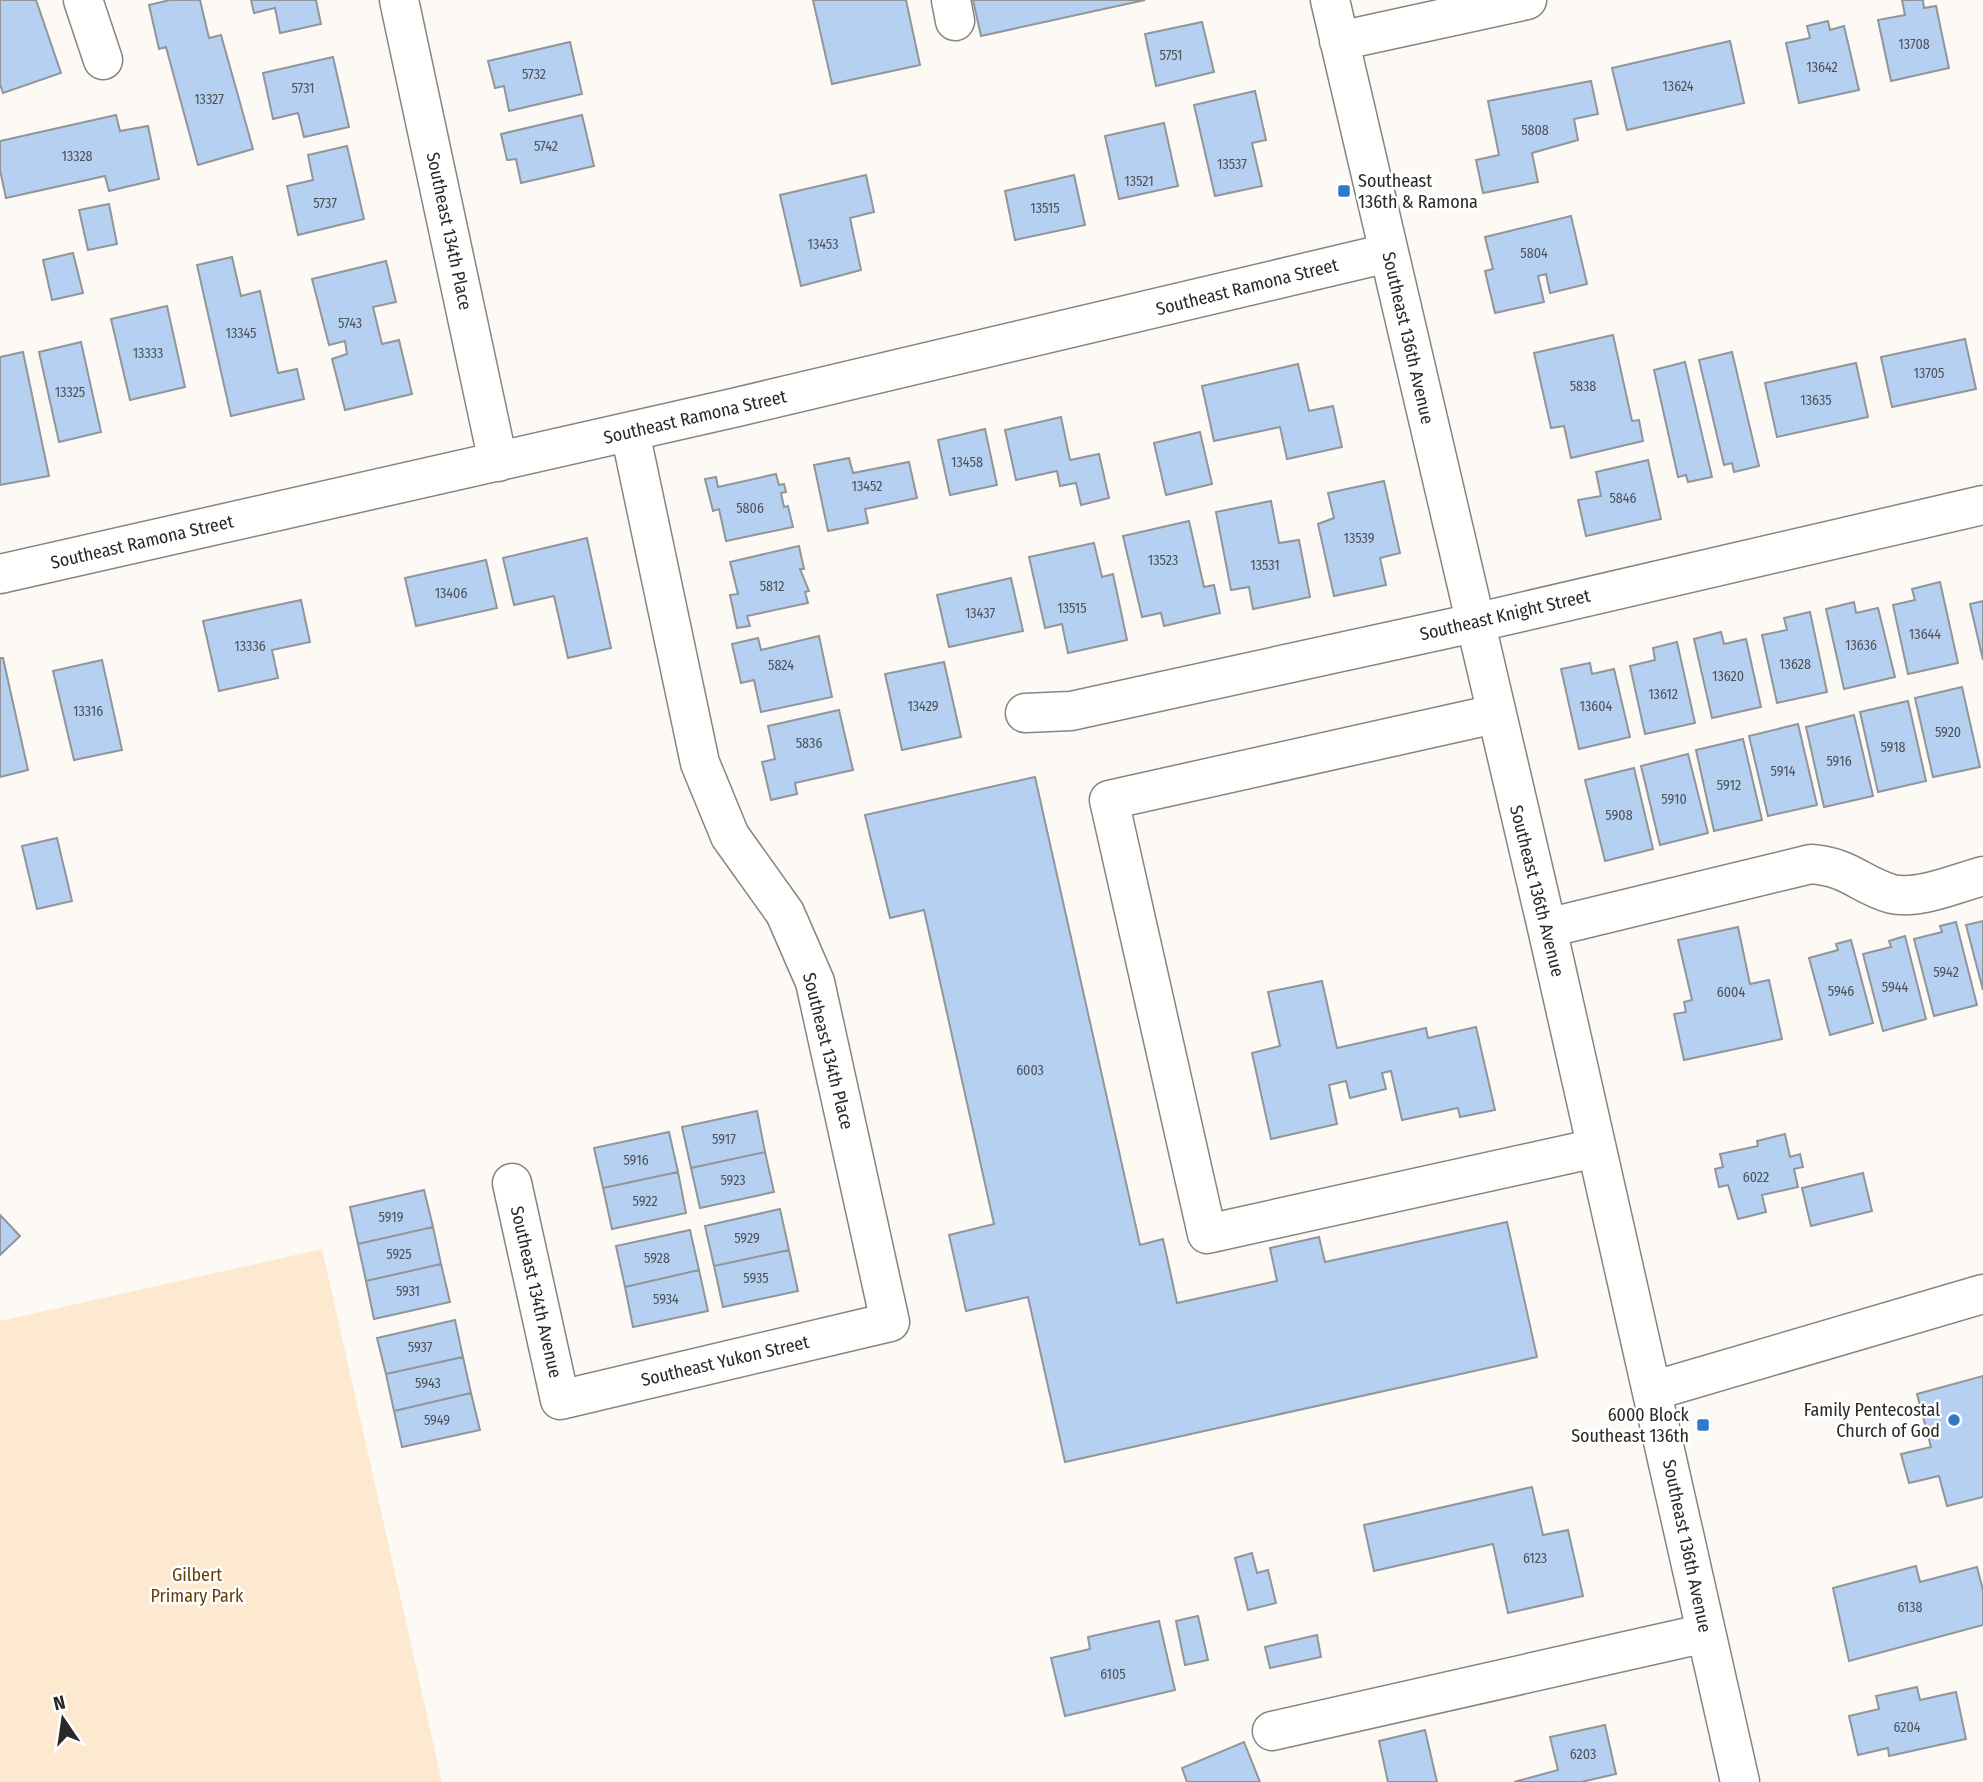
<svg xmlns="http://www.w3.org/2000/svg" width="1983" height="1782" viewBox="0 0 1983 1782" font-family="'Fira Sans Condensed',sans-serif">
  <style>
    .green { fill: #fde8d0 }
    .building { fill: #b5d0f0; stroke: #92959a; stroke-width: 2 }
    .lines { fill: none; stroke-linecap: round; stroke-linejoin: round }
    .minor-casing { stroke: #888480; stroke-width: 41 }
    .minor { stroke: #fff; stroke-width: 38 }
    .poi-dot { fill: #2e7aca; stroke: #fff; stroke-width: 2.5 }
    .labels { text-anchor: middle; dominant-baseline: central; stroke-width: 5; stroke-linejoin: round; paint-order: stroke }
    .number-label { font-size: 14px; fill: #4e535a }
    .poi-label { font-size: 18px; fill: #2b2928; stroke: #fff; text-anchor: end }
    .street-label { font-size: 18px; fill: #2b2928; stroke: #fff }
    .park-label { font-size: 18px; fill: #653f06; stroke: #fff }
  </style>
  <rect width="100%" height="100%" fill="#fdf9f4"/>
  <!-- green -->
  <path class="green" d="M322 1249 442 1782H0V1321Z"/>
  <!-- building -->
  <path class="building" d="M0 0H36L61 73 3 93 0 84Z
    M170 0H200L209 38 221 35 253 149 198 165 166 47 159 49 149 5Z
    M251 0H316L321 24 280 33 275 8 254 13Z
    M813 0H906L920 65 832 84Z
    M973 0H1145L981 36Z
    M1902 0H1923L1924 8 1936 6 1949 68 1891 81 1878 20 1905 15Z
    M1828 21 1830 30 1844 26 1859 90 1799 103 1786 43 1810 38 1807 26Z
    M1202 22 1214 72 1156 86 1145 34Z
    M1730 41 1744 103 1627 130 1612 68Z
    M570 42 582 94 509 111 504 86 495 88 488 61Z
    M333 57 349 127 304 137 298 113 273 119 263 73Z
    M1591 81 1598 114 1574 119 1578 140 1532 153 1538 182 1483 193 1476 160 1499 155 1488 101Z
    M1255 91 1266 140 1252 143 1262 186 1215 196 1194 105Z
    M116 115 120 131 148 126 159 179 109 191 105 176 6 198 0 170V141Z
    M582 115 594 166 521 183 516 159 507 160 501 134Z
    M1164 123 1178 186 1119 199 1105 136Z
    M347 146 364 219 298 235 287 186 313 180 308 155Z
    M866 175 874 212 850 218 861 270 801 286 780 195Z
    M1074 175 1085 225 1015 240 1005 191Z
    M109 204 117 244 88 250 79 210Z
    M1571 216 1587 284 1550 293 1546 274 1538 276 1544 302 1495 313 1485 271 1493 269 1485 237Z
    M73 253 83 293 52 300 43 260Z
    M232 257 241 296 260 291 278 373 297 369 304 399 231 416 197 265Z
    M386 261 396 302 373 307 382 344 399 340 412 394 345 410 332 359 347 354 345 341 329 345 312 279Z
    M167 306 185 387 130 400 111 319Z
    M1613 335 1632 421 1639 420 1643 441 1571 458 1564 426 1551 428 1534 353Z
    M1965 339 1976 389 1892 407 1881 357Z
    M81 342 101 432 59 442 39 352Z
    M23 352 49 476 0 485V357Z
    M1732 352 1759 466 1734 472 1732 463 1724 465 1699 360Z
    M1685 362 1712 477 1688 482 1686 475 1678 477 1654 370Z
    M1856 363 1868 417 1777 437 1765 383Z
    M1298 364 1309 411 1333 406 1342 447 1287 459 1280 427 1214 441 1202 386Z
    M1061 417 1070 460 1099 454 1109 498 1081 505 1076 483 1060 486 1057 471 1016 480 1005 430Z
    M985 429 997 485 950 495 938 440Z
    M1200 432 1212 484 1166 495 1154 443Z
    M849 458 853 473 909 462 917 498 865 509 868 523 828 531 814 465Z
    M1648 460 1661 519 1586 536 1578 500 1601 496 1596 472Z
    M776 474 779 485 784 484 786 492 781 493 784 507 788 506 793 527 726 541 719 509 713 511 705 479 716 477 718 487Z
    M1384 481 1400 553 1380 558 1386 585 1334 596 1318 524 1334 518 1328 493Z
    M1271 501 1279 543 1299 540 1310 597 1253 609 1249 587 1231 590 1216 512Z
    M1189 521 1204 587 1214 585 1220 613 1164 626 1161 613 1142 617 1123 536Z
    M587 538 611 648 568 658 554 596 514 605 503 558Z
    M1094 543 1102 577 1113 574 1127 640 1068 653 1062 624 1045 628 1029 557Z
    M799 546 804 569H800L809 591 805 592 808 603 747 616 750 626 737 628 730 595 738 594 730 562Z
    M486 560 497 608 416 626 405 578Z
    M1011 578 1023 631 949 647 937 595Z
    M1940 582 1958 663 1908 674 1893 605 1915 600 1912 589Z
    M301 600 310 642 272 650 278 678 219 691 203 621Z
    M1983 601V660L1970 604Z
    M1854 602 1856 613 1878 608 1895 677 1844 689 1826 609Z
    M1810 612 1827 692 1777 703 1762 635 1787 630 1784 618Z
    M1721 632 1724 644 1746 639 1761 707 1712 718 1694 639Z
    M819 636 832 697 761 712 754 680 741 683 732 644 758 638 761 650Z
    M1677 642 1695 723 1645 734 1630 666 1655 660 1653 648Z
    M0 658H3L28 770 0 777Z
    M102 660 122 750 74 760 53 671Z
    M944 662 961 737 902 750 885 674Z
    M1590 663 1592 674 1614 669 1630 737 1579 749 1561 669Z
    M1962 687 1980 767 1933 777 1915 698Z
    M1908 701 1926 781 1878 792 1860 712Z
    M839 710 853 770 795 783 797 794 771 800 762 762 775 759 768 726Z
    M1854 715 1873 796 1824 807 1806 727Z
    M1798 724 1817 805 1768 816 1749 736Z
    M1743 739 1762 820 1714 831 1696 750Z
    M1688 754 1708 833 1660 845 1641 766Z
    M1634 768 1653 849 1605 861 1585 780Z
    M1035 777 1140 1245 1163 1239 1177 1303 1277 1281 1270 1248 1319 1237 1325 1262 1507 1222 1537 1357 1065 1462 1028 1297 966 1311 949 1235 994 1224 924 910 890 918 865 815Z
    M57 838 72 901 37 909 22 846Z
    M1983 921V990L1966 925Z
    M1956 922 1977 1005 1934 1016 1914 939 1942 932 1940 926Z
    M1738 927 1750 984 1769 980 1782 1039 1684 1060 1674 1014 1686 1012 1684 1002 1692 1000 1678 940Z
    M1905 936 1926 1019 1883 1031 1863 954 1891 947 1889 941Z
    M1851 940 1873 1023 1830 1035 1809 958 1838 950 1836 944Z
    M1322 981 1337 1048 1426 1028 1428 1038 1476 1027 1495 1110 1460 1117 1458 1108 1402 1120 1391 1071 1382 1073 1386 1089 1350 1098 1346 1081 1329 1085 1337 1124 1271 1139 1252 1053 1280 1046 1268 992Z
    M757 1111 765 1152 691 1168 682 1127Z
    M669 1132 678 1172 603 1188 594 1148Z
    M1785 1134 1790 1157 1800 1154 1803 1167 1794 1169 1798 1187 1762 1195 1766 1212 1738 1219 1728 1185 1719 1187 1715 1169 1723 1167 1720 1154 1758 1146 1757 1141Z
    M765 1152 774 1192 700 1208 691 1168Z
    M678 1172 686 1213 612 1229 603 1188Z
    M1863 1173 1872 1211 1811 1226 1802 1188Z
    M424 1190 433 1227 358 1244 350 1207Z
    M780 1209 789 1250 714 1266 705 1226Z
    M0 1215 20 1236 0 1255Z
    M433 1227 441 1264 366 1281 358 1244Z
    M690 1230 699 1270 625 1287 616 1246Z
    M789 1250 798 1291 723 1307 714 1266Z
    M441 1264 450 1302 374 1319 366 1281Z
    M699 1270 708 1311 633 1327 625 1287Z
    M455 1320 463 1357 386 1374 377 1338Z
    M463 1357 471 1393 394 1411 386 1374Z
    M1983 1376V1497L1947 1506 1939 1476 1909 1483 1901 1454 1931 1447 1917 1394Z
    M471 1393 480 1430 402 1447 394 1411Z
    M1532 1487 1543 1535 1568 1530 1583 1596 1508 1613 1493 1544 1374 1571 1364 1525Z
    M1252 1553 1257 1573 1268 1570 1276 1603 1248 1610 1235 1558Z
    M1916 1566 1920 1582 1977 1567 1983 1590V1625L1849 1661 1833 1588Z
    M1198 1616 1208 1660 1185 1665 1176 1621Z
    M1159 1621 1175 1690 1065 1716 1051 1658 1090 1649 1088 1637Z
    M1317 1635 1321 1657 1270 1668 1265 1647Z
    M1917 1687 1920 1700 1956 1692 1966 1739 1889 1756 1888 1748 1858 1755 1849 1716 1879 1709 1876 1696Z
    M1605 1725 1616 1774 1581 1782H1514L1558 1770 1550 1737Z
    M1425 1730 1437 1782H1388L1379 1741Z
    M1244 1742 1260 1782H1187L1182 1768Z"/>
  <g class="lines">
    <!-- minor casing -->
    <g class="minor-casing">
      <path id="minor" d="M83 0 103 60
        M399 0 498 462
        M951 0 955 21
        M1330 0 1547 928 1740 1782
        M1339 41 1527 0
        M0 574 733 408 1388 253
        M1025 713 1071 711 1474 623 1983 505
        M1495 714 1109 800 1207 1234 1596 1148
        M1547 928 1811 864C1850 867 1860 885 1892 894 1919 900 1957 883 1983 876
        M512 1183 560 1400 890 1322 815 982 785 913 730 836 700 763 630 432
        M1652 1391 1983 1294
        M1272 1731 1706 1633"/>
    </g>
    <!-- minor -->
    <use href="#minor" class="minor"/>
  </g>
  <!-- markers -->
  <g class="poi-dot">
    <rect x="1337" y="184" width="14" height="14" rx="3.5"/>
    <circle cx="1954" cy="1420" r="7"/>
    <rect x="1696" y="1418" width="14" height="14" rx="3.5"/>
  </g>
  <g class="labels">
    <!-- number labels -->
    <g class="number-label">
      <text x="1914" y="44">13708</text>
      <text x="1171" y="55">5751</text>
      <text x="1822" y="67">13642</text>
      <text x="534" y="74">5732</text>
      <text x="1678" y="86">13624</text>
      <text x="303" y="88">5731</text>
      <text x="209" y="99">13327</text>
      <text x="1535" y="130">5808</text>
      <text x="546" y="146">5742</text>
      <text x="77" y="156">13328</text>
      <text x="1232" y="164">13537</text>
      <text x="1139" y="181">13521</text>
      <text x="325" y="203">5737</text>
      <text x="1045" y="208">13515</text>
      <text x="823" y="244">13453</text>
      <text x="1534" y="253">5804</text>
      <text x="350" y="323">5743</text>
      <text x="241" y="333">13345</text>
      <text x="148" y="353">13333</text>
      <text x="1929" y="373">13705</text>
      <text x="1583" y="386">5838</text>
      <text x="70" y="392">13325</text>
      <text x="1816" y="400">13635</text>
      <text x="967" y="462">13458</text>
      <text x="867" y="486">13452</text>
      <text x="1623" y="498">5846</text>
      <text x="750" y="508">5806</text>
      <text x="1359" y="538">13539</text>
      <text x="1163" y="560">13523</text>
      <text x="1265" y="565">13531</text>
      <text x="772" y="586">5812</text>
      <text x="451" y="593">13406</text>
      <text x="1072" y="608">13515</text>
      <text x="980" y="613">13437</text>
      <text x="1925" y="634">13644</text>
      <text x="1861" y="645">13636</text>
      <text x="250" y="646">13336</text>
      <text x="1795" y="664">13628</text>
      <text x="781" y="665">5824</text>
      <text x="1728" y="676">13620</text>
      <text x="1663" y="694">13612</text>
      <text x="923" y="706">13429</text>
      <text x="1596" y="706">13604</text>
      <text x="88" y="711">13316</text>
      <text x="1948" y="732">5920</text>
      <text x="809" y="743">5836</text>
      <text x="1893" y="747">5918</text>
      <text x="1839" y="761">5916</text>
      <text x="1783" y="771">5914</text>
      <text x="1729" y="785">5912</text>
      <text x="1674" y="799">5910</text>
      <text x="1619" y="815">5908</text>
      <text x="1946" y="972">5942</text>
      <text x="1895" y="987">5944</text>
      <text x="1841" y="991">5946</text>
      <text x="1731" y="992">6004</text>
      <text x="1030" y="1070">6003</text>
      <text x="724" y="1139">5917</text>
      <text x="636" y="1160">5916</text>
      <text x="1756" y="1177">6022</text>
      <text x="733" y="1180">5923</text>
      <text x="645" y="1201">5922</text>
      <text x="391" y="1217">5919</text>
      <text x="747" y="1238">5929</text>
      <text x="399" y="1254">5925</text>
      <text x="657" y="1258">5928</text>
      <text x="756" y="1278">5935</text>
      <text x="408" y="1291">5931</text>
      <text x="666" y="1299">5934</text>
      <text x="420" y="1347">5937</text>
      <text x="428" y="1383">5943</text>
      <text x="437" y="1420">5949</text>
      <text x="1535" y="1558">6123</text>
      <text x="1910" y="1607">6138</text>
      <text x="1113" y="1674">6105</text>
      <text x="1907" y="1727">6204</text>
      <text x="1583" y="1754">6203</text>
    </g>
    <!-- poi labels -->
    <g class="poi-label">
      <text x="1358" y="181" text-anchor="start">Southeast<tspan x="1358" dy="21">136th &amp; Ramona</tspan></text>
      <text x="1940" y="1410">Family Pentecostal<tspan x="1940" dy="21">Church of God</tspan></text>
      <text x="1689" y="1415">6000 Block<tspan x="1689" dy="21">Southeast 136th</tspan></text>
    </g>
    <!-- street labels -->
    <g class="street-label">
      <text transform="translate(449 231) rotate(78)">Southeast 134th Place</text>
      <text transform="translate(1247 287) rotate(-14)">Southeast Ramona Street</text>
      <text transform="translate(1408 338) rotate(77)">Southeast 136th Avenue</text>
      <text transform="translate(695 417) rotate(-13)">Southeast Ramona Street</text>
      <text transform="translate(142 542) rotate(-13)">Southeast Ramona Street</text>
      <text transform="translate(1505 615) rotate(-13)">Southeast Knight Street</text>
      <text transform="translate(1537 891) rotate(76)">Southeast 136th Avenue</text>
      <text transform="translate(828 1051) rotate(76)">Southeast 134th Place</text>
      <text transform="translate(536 1292) rotate(77)">Southeast 134th Avenue</text>
      <text transform="translate(725 1361) rotate(-13)">Southeast Yukon Street</text>
      <text transform="translate(1687 1546) rotate(78)">Southeast 136th Avenue</text>
    </g>
    <!-- park labels -->
    <g class="park-label">
      <text x="197" y="1575">Gilbert<tspan x="197" dy="21">Primary Park</tspan></text>
    </g>
  </g>
  <!-- north arrow -->
  <g transform="translate(63 1719) rotate(347)" stroke="#ffffff" stroke-width="5" paint-order="stroke">
  <path d="M0-5L12 26L0 18L-12 26Z" fill="#2b2928"/>
  <text y="-10" font-size="19" font-weight="bold" text-anchor="middle" fill="#2b2928">N</text>
  </g>
</svg>
